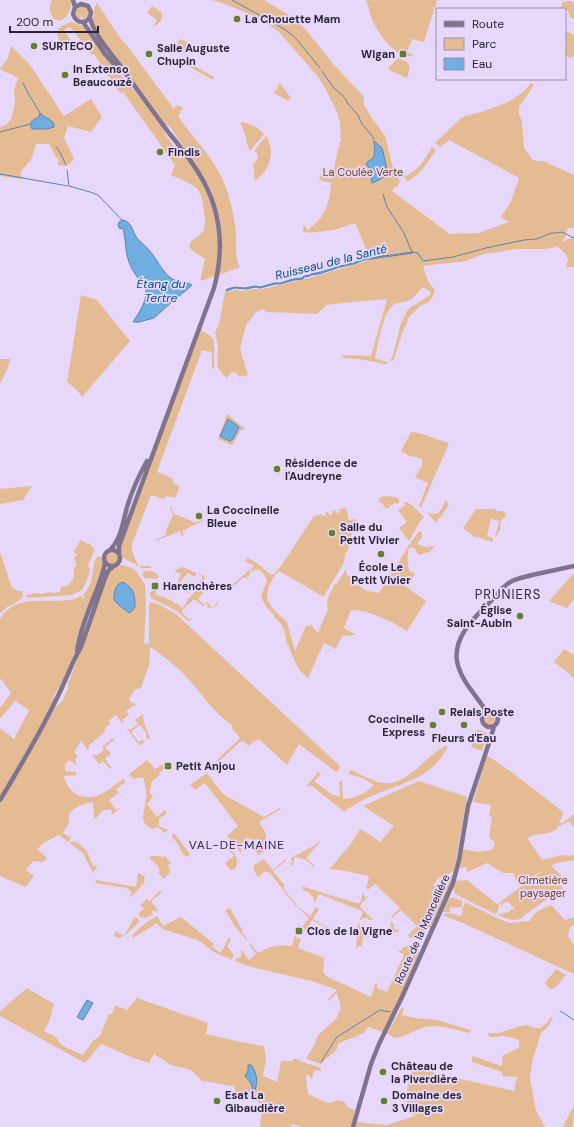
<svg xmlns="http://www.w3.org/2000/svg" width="574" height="1127" viewBox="0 0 574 1127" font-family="'DM Sans',sans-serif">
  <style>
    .green { fill: #e5bb94 }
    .water { fill: #70aee2; stroke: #5b85ae }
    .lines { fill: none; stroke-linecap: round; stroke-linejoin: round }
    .stream { stroke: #5b85ae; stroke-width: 1 }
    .secondary { stroke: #7f738e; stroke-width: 4.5 }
    .poi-dot { fill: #657e30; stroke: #e7d8fb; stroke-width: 1.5 }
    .labels { text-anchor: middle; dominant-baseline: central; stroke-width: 3.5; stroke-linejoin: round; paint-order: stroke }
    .poi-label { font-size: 11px; font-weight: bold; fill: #2b2434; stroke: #e7d8fb; text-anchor: start }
    .park-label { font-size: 11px; fill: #6d461c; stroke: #e7d8fb }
    .street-label { font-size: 11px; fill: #2b2434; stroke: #e7d8fb }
    .water-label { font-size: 12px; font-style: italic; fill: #055181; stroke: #e7d8fb }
    .neighbourhood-label { font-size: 12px; letter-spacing: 1px; fill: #352547; stroke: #e7d8fb }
    .quarter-label { font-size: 13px; letter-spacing: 1px; fill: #352547; stroke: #e7d8fb }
  </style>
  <rect width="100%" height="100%" fill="#e7d8fb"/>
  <!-- green -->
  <path class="green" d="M52 0H71C72 4 71 6 70 9 62 31 44 17 52 0Z
    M212 0H264L289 15 295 19 307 31 334 65 364 97V101L363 103 372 118 385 136 393 168 400 181 398 186 394 188 392 191 450 234 479 233 509 222 501 217 511 201 519 178 449 140 440 147 435 143 462 117 485 111 510 101 523 92 531 83 534 85 519 107V114L522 122 524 148 533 160 537 161H543L574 175V228H568L565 238 561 242 574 237V267H566L568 259 565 253 557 246 553 248 545 249H516L499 252 484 254 466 261 423 266 428 281 435 290 434 294 429 302 420 306 409 317 406 326 404 328 394 359 392 361 390 360 393 355 401 323 408 309 430 295 431 292 423 287 411 300 394 304 386 314 378 342 375 358 389 363 385 364 359 359 343 358 341 356 343 355 371 356 387 299 353 302 326 305 317 314 267 312 263 309 256 312 246 325 240 349 248 375 239 377 236 373 232 372 227 378C212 367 219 360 218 345 217 341 216 337 215 332L219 325 225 292 235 290 243 291 256 289H263L309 278 370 260 368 254 355 223 334 230 309 233 308 231 304 233 303 230 304 225 308 230C325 217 330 204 331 183L319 180 320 176 332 179 338 148 340 147 339 143 341 140 340 122 337 112 325 88 319 78 279 32C259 17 235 7 212 0Z
    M366 0H373L374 1 377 0H437L424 42 412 39V40L407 52 414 55C399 62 380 36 374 24 370 17 369 8 366 0Z
    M567 1H571L574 3V19L570 17 568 11 562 8 561 6 562 3Z
    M97 3 123 42 125 43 174 109 177 105 183 108 178 116C194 140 217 160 226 188 231 202 235 219 236 234 237 245 234 257 240 267L219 275C223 254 224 223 215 204 206 186 195 169 185 152L184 147 169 126 166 125 106 45 94 25 92 21 94 15V8Z
    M81 6 86 8 89 12 88 16 83 19 82 16 80 19C76 17 75 13 77 9Z
    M152 6C155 8 161 11 162 14 164 20 157 25 153 26L157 20 147 13Z
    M71 22 83 26 117 71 136 92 162 126 167 137 176 149 184 156 200 179 210 201 217 226 219 248 215 276 200 281 205 259 193 251 189 247C190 238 199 238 203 231 206 225 205 219 204 213 202 185 195 186 171 175L175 165 123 92 121 94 94 54H91L70 27 64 30 70 39H71L67 42V45L70 47 76 45 67 52 59 41 57 32 61 26Z
    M565 30 574 35V56L569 58 567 56 565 57V47L567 43 565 42Z
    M179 39 188 42 185 54 176 49Z
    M11 46 30 65 64 116 91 99 102 117 91 132 68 126 64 138 74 159C69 165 67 167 58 165L59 159 56 157 49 144H36L31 160 20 172 22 179 0 176V127L7 124 11 119 15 103 14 90 18 78 0 69 8 58Z
    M398 58 407 62 410 67 407 78 391 71 388 68Z
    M190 63 214 77 213 80 188 66Z
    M280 83 291 98 289 99 288 101 274 93Z
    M240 122C250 123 258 127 264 134L250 151C248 147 247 143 246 138 245 134 242 127 240 122Z
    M266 136C276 152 270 170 255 181L253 164 257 160 258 156 256 152 254 151Z
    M432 147 436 150C428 162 420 175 408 181L405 179 404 175 406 176C419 170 425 159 432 147Z
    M81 295 97 300 130 341 82 397 77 390 67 382Z
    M200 330C217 338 214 340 214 357 214 361 215 365 213 370L212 368V352L202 350 157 472 172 478 174 484 180 486 175 498 167 496 163 499 151 495 132 544C131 552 135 559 139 566H151V568H142L123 558 119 549Z
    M0 359H10L9 365 0 384Z
    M227 414 244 428V430H241L232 445 218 439Z
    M411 432 419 433 449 443 421 508 419 506 428 483 415 477 422 466V460L420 458 410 456 401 451Z
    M32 486 23 500 0 504V489Z
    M387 496 395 497 399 499V502L398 504 395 503 388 508H385L382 503H379V500L381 497Z
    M446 500 449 505 436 523 428 514 430 512 431 514 439 513V511L441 510Z
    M407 502 413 506 424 517 421 520 409 541 399 528 407 522 398 510 405 505 404 503Z
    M171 506 174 514 192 521 194 523 203 520V521L182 531 184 535 182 536 180 531 156 541 155 540 166 535 165 533 173 514 170 507Z
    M346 508 349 520 356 519 359 524 352 533 349 547 345 555 344 563 325 594 324 597 279 571C271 578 267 589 267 600L274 610 287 622 295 651 306 625 309 626 312 625 313 628 318 633 325 616 328 610C325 600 330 593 335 584H337L346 569 347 575 355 580V584L368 591 379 593 411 542 419 531 422 533V537L417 544 426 547 435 546 429 552 419 555 414 548H409C407 556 407 563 409 570L415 574 409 585H406L402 583H401L426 601 407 631C393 622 368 609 351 610L344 628 356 635 342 636 336 649 324 643 308 678C297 671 293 656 288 645L287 644C284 630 285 626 274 617V615C269 610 263 604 261 596L267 580C265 575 262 572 258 569L256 571 255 569 253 571 254 573 251 570 250 571 252 575 251 573 249 574 250 576 249 577 248 576 246 577 247 579 244 577 232 587 223 597 231 586 254 566 246 562V560L248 558 258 564 271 575 274 574 281 566 314 516 322 514 323 516 326 515 325 513 328 512 329 515 333 514 332 511 335 510 336 513 340 512 339 509Z
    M476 509H495L496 511H502L506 514 505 517 501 520 500 530 496 537H495L499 521 491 519 487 536 493 538V542L477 537 476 538 463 528Z
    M81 540 88 544 89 543 95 550 88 565 90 570 87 580 82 590 72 595 27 598 25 594 28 595 35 593 41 594 49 592 54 593 60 592 61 587 69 585 74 577V567L77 566 74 559 76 555H78L73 552Z
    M0 552 12 588 18 591H22L23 597 14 604 7 607 0 613Z
    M106 558a6 6 0 1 1 12 0a6 6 0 1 1-12 0Z
    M98 556 102 557 104 564 75 653 64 681 55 694 51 708 42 724 0 797V728L14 739 29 710 15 701 0 719V708L11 693 0 678V619C19 588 57 609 81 596L83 598 84 597 83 595C87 590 90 586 91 581 94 573 92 561 98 556Z
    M121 565 130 567 136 571 145 584 146 604 144 644 149 643V604L151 602 160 605 176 614 340 766 338 771 336 772 299 744 287 765 259 739 253 742 249 746 243 741 240 742 218 762 216 761 240 738 232 728V725C215 714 204 697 191 682 179 668 165 657 150 647L149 665 141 688 134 690 129 699 132 703 136 704V705L133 706 126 711 129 715 122 720 124 722 122 723 116 715 108 721 110 724 105 728 106 729 104 730 105 732 88 746 89 748 88 750 81 741 74 752 78 757 75 759 77 765 69 760 65 765V771L76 772V775L64 776C66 785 69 789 76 794 95 804 109 789 123 779L126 782 116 789 119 793 109 800 116 810 118 808 119 809 112 815 111 809 102 811 96 818H94L93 802C85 804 70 807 69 817 68 818 69 820 69 821 69 825 65 829 63 833L68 836H71L70 837 71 838 68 842 59 835 45 842 37 849 47 858 46 860 42 862 33 861 26 870 34 876 26 887 0 876V804L55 708 62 701 68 689V683L81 651 107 574 112 568Z
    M182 567 206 577 201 583 199 582 203 578 197 573 194 577 188 573 179 583 185 588 187 587 188 588 187 590 189 591 191 588 193 589 189 593 174 586 177 583 181 574 174 571Z
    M144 571C149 571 158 571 159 577L156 579 144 578 142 574Z
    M574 573V599L567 608 549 601Z
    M159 583 160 584 159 585 155 594 162 597 163 596 169 600 170 599 175 604 177 603 182 608 187 602V600L197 590 204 591 198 599 204 604 206 602 213 608 219 600C218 607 213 609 207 607L208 605 206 603 203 606 194 599 188 605H187L181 612 190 620 192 618V619L190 621H188L177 611 151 598 150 593Z
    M574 647V679L566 671 554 662 564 649 574 655Z
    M484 720a6 6 0 1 1 12 0a6 6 0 1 1-12 0Z
    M143 714 144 723 150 738 149 740 145 736 147 734 140 725 131 732 139 742 142 740 145 742 140 746 127 729 128 728 130 730 138 724 135 720Z
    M477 730H481L483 732 487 733 482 751 471 747Z
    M113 738 114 740 105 747 111 754 105 759 112 768 110 769 103 761 99 764 92 755 94 754 96 756 104 750 102 747Z
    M446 746 448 747 447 748C431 779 404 782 374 795 364 799 354 805 345 811H343L311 785 308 787 307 786 318 772 321 774 314 781 331 794 340 797 339 781H342L343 799C355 799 366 793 374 785L362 778 348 774 351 770C361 774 371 781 382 783 408 787 425 755 446 746Z
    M487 756 491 758 513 773 563 812 561 819 558 822 563 823 574 814V827H573L570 821 559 826C555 834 539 834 530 836L528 839 542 860 562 855 569 856 574 855V860L557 863 551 866 561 875 562 881 553 876 563 888 522 917 523 918C514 922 506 919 498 915L510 911 515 908 514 907 512 908C511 901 505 900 501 906L500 902 544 870 526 880 519 886 513 873H503L487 863 467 872 466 867 459 868 462 849 478 852 492 850 495 844 489 836 492 817 489 816 491 805 473 802Z
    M147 760 155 769 163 764 165 767 164 768 165 769 159 773 160 775 151 782V787L149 792 153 797 147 804 157 817 165 810 167 813 159 819V826L168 830 165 833 158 827 153 829C137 823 145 811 146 799 147 792 145 784 143 777L133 779 129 774Z
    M207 773 223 794 264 817 280 808 281 809 259 822 265 832 268 849 258 855 254 846 259 843 257 839 251 842V840L248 838C242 839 242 847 241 853L227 836 238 826 205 783 195 790 190 785Z
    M419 781 467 797 454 871 439 878 433 885 445 891 452 875 453 878 447 892 430 928 413 938H410L408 935 417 926 401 910 392 918 391 917 400 908 375 884 369 889 366 888 369 878 368 876 346 871 330 869 342 854 351 844 360 829 370 835 380 842 394 826 363 806Z
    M174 833 190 854 188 856 184 857 185 856 179 848 180 847 173 838H171L173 835 172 834Z
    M72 841 76 843 77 842 87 851 93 866 96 865 97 867 93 873 83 853 70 843Z
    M319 841 320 842 306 858 315 866 314 867 306 860 295 857 292 867 290 863 292 862 291 858 315 845Z
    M229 847C235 855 239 858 236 868L231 871 225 863 234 856 227 848Z
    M151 856H161L162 858 165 856 172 865 170 864 168 865 170 871 169 874 163 879 158 872 160 871C158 865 155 862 149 859Z
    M264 859 273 870 286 859V861L273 871 285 886 283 888 299 908 310 916 316 907 319 909 313 919C327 928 341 933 357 935L358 923H359V926H362L363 923V935H374L392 932 390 921 395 925 393 927 396 930 398 929 400 931 385 935 363 937 362 946H358V948H356L357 937 331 930 312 920 306 930 302 927 309 918 294 904 270 873 266 871 258 877C255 873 253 870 254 865Z
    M138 873 144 876C147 886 138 886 136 893L135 892 132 896V897L130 896 132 892 127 888 95 883 96 880 136 887Z
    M467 880 497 904 499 903V907L497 913 495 914 455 894 453 888 456 881Z
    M301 886 356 903H360L363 893H364V895L366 898 368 896V897L361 904 360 907 373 920H368V918H362V920H360L363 912 362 911 319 894 315 902 313 900 314 898 307 891 305 892Z
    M160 891 162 892 151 901 158 910 155 912 154 910 151 912 153 915C147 917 142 920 138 914L144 909 140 905 147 899 149 901Z
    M452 897 462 901C464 911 456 906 450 908V912H443L448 899Z
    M465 902 497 918 509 923 530 921C534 911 542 909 551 905L565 920 574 917V925L570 927 568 936 574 945V974L463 923 442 915 450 913 461 916 463 912 462 910Z
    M230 908 243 931 242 932 248 941H247L234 925 225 910Z
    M157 916 163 926 181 917 214 944 212 947 221 953 229 937 231 939 227 946 234 955 231 960 229 959 230 957H228V958L217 954 198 940 162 929 157 923 133 938 132 936C139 927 148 921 157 916Z
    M135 917 138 919 139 922C133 928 128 934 120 938L113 936 115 934V931L124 936Z
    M295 935 296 937 299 939 301 938 298 948 324 958 323 972 328 977 371 997 375 984 377 983V988L387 992 404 955 398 951 402 950 401 948 409 946V944L414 946 419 952 401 996 383 1032 368 1027 364 1033 358 1035V1036L346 1040 338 1044 337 1049 321 1064 306 1059 315 1044 318 1035 336 1019 341 1008 337 993 329 1001 328 999 337 990 315 982 248 966 235 961 236 958 238 959 242 954 240 952 242 950 249 960 256 954 249 944 250 943 258 953C270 946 279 944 292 946Z
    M556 969 566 975 555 988 550 989 546 985 545 983Z
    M27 988 54 1004 49 1022 44 1031 56 1037 61 1045 83 1055 93 1041 100 1036 109 1014H112L115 1005 127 1010 137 998 208 1023 206 1034 241 1042 264 1046 266 1059 263 1076 277 1082 281 1061H292L295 1058 300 1061 321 1068V1071L314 1070 312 1079 307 1074 306 1077 308 1094 321 1100 322 1101 331 1103 337 1100 345 1102 347 1107 355 1110 351 1127H302L292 1124 291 1127H260C262 1104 266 1103 243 1095L239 1097 234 1096 235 1088 233 1086 202 1081 191 1070 171 1065 154 1054 149 1063 133 1058 101 1044 85 1063 0 1016V1011Z
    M402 1007 404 1009 402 1015 415 1018 437 1020 471 1030V1031L470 1033C456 1030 440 1024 426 1027 415 1029 406 1037 394 1038L387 1033Z
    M553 1017 548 1027 541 1033 532 1062 530 1079 536 1110 545 1127H355L356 1122 387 1125 415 1116H417C399 1107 408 1084 413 1069L422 1070 442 1075 514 1091 517 1077 502 1076V1072L472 1062V1056L502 1066 503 1055 519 1048V1040L505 1036 491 1037 488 1035 489 1033H499L517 1027 527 1025 534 1028H540L547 1023 550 1018Z
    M574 1106 573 1127H563L564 1124Z"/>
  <!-- water -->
  <path class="water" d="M40 113C45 119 55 119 54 127L47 129H32C28 122 33 120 39 117Z
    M374 141 381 147 383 151 388 174 379 180 372 183 370 168 366 165C367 160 370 161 373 158 376 153 374 146 374 141Z
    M122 220C132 221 132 231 137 238 140 242 145 245 148 249 156 257 162 272 171 278 178 283 185 281 192 285L189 288 174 300 154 318 139 322H133C139 313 151 295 144 286 138 278 132 271 129 262 125 252 126 239 123 229L119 228 118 225 119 222Z
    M412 252 413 253 364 260 354 264 340 267 319 274 311 275 310 276 304 277 303 279 294 280 280 284H275L260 288 256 287 246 289 235 288 226 291 227 289 235 287 244 288 255 286 260 287 274 283H280L293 279 302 278 304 276 310 275 311 274C324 272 335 267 348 264 350 263 352 264 354 263 357 262 359 260 362 259 379 256 395 255 412 252Z
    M228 419 239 427 233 439 230 441 221 437 220 436Z
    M123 582C134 589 135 594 135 607L131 612 129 613 120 606 114 600C114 593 115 584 123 582Z
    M87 1000 93 1003 83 1020 77 1017Z
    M248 1065H251C257 1073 258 1081 255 1090H253L251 1083 245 1076 248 1071Z"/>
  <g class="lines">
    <!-- stream -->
    <path class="stream" d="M232 0 261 16
      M264 18C274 23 291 32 298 41 305 50 313 59 320 68
      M322 71 333 87 345 98 348 104 358 115 362 124 373 137 374 140
      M23 83 28 93 40 113
      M0 132 30 124
      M56 147 61 154 66 165
      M67 170 69 186 90 192 98 195 122 220
      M0 174 68 186
      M383 194 387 207 404 233 411 250 413 252 418 253 423 261 453 257 486 248 524 240 537 239 551 233H557L562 232 574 238
      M560 1011 574 1020
      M321 1062 337 1037 380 1010 390 1012"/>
    <!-- secondary -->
    <path class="secondary" d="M73 0 75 7 73 14C77 26 90 24 91 12L88 6 81 4 75 7
      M90 18C94 34 109 51 119 64 135 87 152 110 169 133 179 145 189 158 198 172 221 208 225 247 214 288L119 546V554
      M83 22 105 54 120 71
      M104 558a8 8 0 1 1 16 0a8 8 0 1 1-16 0Z
      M110 550C121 539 123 522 127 507 132 491 139 475 147 461
      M77 652C80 630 89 609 97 589 100 580 104 571 105 562
      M482 719a8 8 0 1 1 16 0a8 8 0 1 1-16 0Z
      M489 712 484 708C475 694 460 679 457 661 453 636 476 616 492 600 498 593 504 585 512 581 518 578 526 577 532 575 546 572 560 569 574 566
      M0 800C20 767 39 735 56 700 65 683 71 664 81 647L105 578 108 571 114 566
      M353 1127 371 1064 379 1044 402 997 453 883 459 860 468 806 491 737 494 726"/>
  </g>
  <!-- markers -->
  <g class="poi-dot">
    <circle cx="237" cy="19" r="4"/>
    <circle cx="34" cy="46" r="4"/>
    <circle cx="149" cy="54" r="4"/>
    <rect x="399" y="50" width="8" height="8" rx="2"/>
    <circle cx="65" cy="75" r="4"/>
    <circle cx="160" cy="152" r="4"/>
    <circle cx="277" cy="469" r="4"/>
    <circle cx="199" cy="516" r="4"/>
    <circle cx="332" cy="533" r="4"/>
    <circle cx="381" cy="554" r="4"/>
    <rect x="151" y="582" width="8" height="8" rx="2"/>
    <circle cx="520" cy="616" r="4"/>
    <circle cx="442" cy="712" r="4"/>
    <circle cx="433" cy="725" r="4"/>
    <circle cx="464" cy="725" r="4"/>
    <rect x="164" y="762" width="8" height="8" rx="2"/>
    <rect x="295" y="927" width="8" height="8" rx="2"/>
    <circle cx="383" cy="1072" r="4"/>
    <circle cx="217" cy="1101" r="4"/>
    <circle cx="384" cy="1101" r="4"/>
  </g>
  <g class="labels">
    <!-- poi labels -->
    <g class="poi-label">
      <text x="245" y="19">La Chouette Mam</text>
      <text x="42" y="46">SURTECO</text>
      <text x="157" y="48">Salle Auguste<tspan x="157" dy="13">Chupin</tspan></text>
      <text x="395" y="54" text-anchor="end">Wigan</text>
      <text x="73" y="69">In Extenso<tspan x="73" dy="13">Beaucouzé</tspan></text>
      <text x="168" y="152">Findis</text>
      <text x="285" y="463">Résidence de<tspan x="285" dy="13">l'Audreyne</tspan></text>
      <text x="207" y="510">La Coccinelle<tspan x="207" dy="13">Bleue</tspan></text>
      <text x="340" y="527">Salle du<tspan x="340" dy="13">Petit Vivier</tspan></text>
      <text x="381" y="567" text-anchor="middle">École Le<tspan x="381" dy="13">Petit Vivier</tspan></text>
      <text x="163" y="586">Harenchères</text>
      <text x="512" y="610" text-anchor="end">Église<tspan x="512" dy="13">Saint-Aubin</tspan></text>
      <text x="450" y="712">Relais Poste</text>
      <text x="425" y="719" text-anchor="end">Coccinelle<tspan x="425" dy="13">Express</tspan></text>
      <text x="464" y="738" text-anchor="middle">Fleurs d'Eau</text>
      <text x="176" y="766">Petit Anjou</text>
      <text x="307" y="931">Clos de la Vigne</text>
      <text x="391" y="1066">Château de<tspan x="391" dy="13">la Piverdière</tspan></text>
      <text x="225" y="1095">Esat La<tspan x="225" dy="13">Gibaudière</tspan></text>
      <text x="392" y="1095">Domaine des<tspan x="392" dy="13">3 Villages</tspan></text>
    </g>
    <!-- park labels -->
    <g class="park-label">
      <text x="363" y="172">La Coulée Verte</text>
      <text x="543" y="880">Cimetière<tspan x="543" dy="13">paysager</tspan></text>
    </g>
    <!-- street labels -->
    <g class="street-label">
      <text transform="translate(422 929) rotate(-66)">Route de la Moncellière</text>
    </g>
    <!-- water labels -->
    <g class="water-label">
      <text transform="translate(331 262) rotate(-14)">Ruisseau de la Santé</text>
      <text x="161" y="284">Étang du<tspan x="161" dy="14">Tertre</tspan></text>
    </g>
    <!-- neighbourhood labels -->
    <g class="neighbourhood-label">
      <text x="237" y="845">VAL-DE-MAINE</text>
    </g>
    <!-- quarter labels -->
    <g class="quarter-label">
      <text x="508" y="594">PRUNIERS</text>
    </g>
  </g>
  <!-- legend -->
  <rect x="436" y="8" width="130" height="72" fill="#e7d8fb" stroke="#9c90ab"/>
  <rect x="444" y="21" width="20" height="6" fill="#7f738e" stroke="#9c90ab"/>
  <text x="472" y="28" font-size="12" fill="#2b2434">Route</text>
  <rect x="444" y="38" width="20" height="12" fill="#e5bb94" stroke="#9c90ab"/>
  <text x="472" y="48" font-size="12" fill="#2b2434">Parc</text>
  <rect x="444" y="58" width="20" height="12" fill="#70aee2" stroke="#9c90ab"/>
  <text x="472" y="68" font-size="12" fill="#2b2434">Eau</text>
  <!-- scale -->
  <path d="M10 26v6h88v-6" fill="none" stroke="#2b2434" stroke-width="2"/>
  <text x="16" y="26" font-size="12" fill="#2b2434" stroke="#e7d8fb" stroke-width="3" paint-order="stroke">200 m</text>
</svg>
